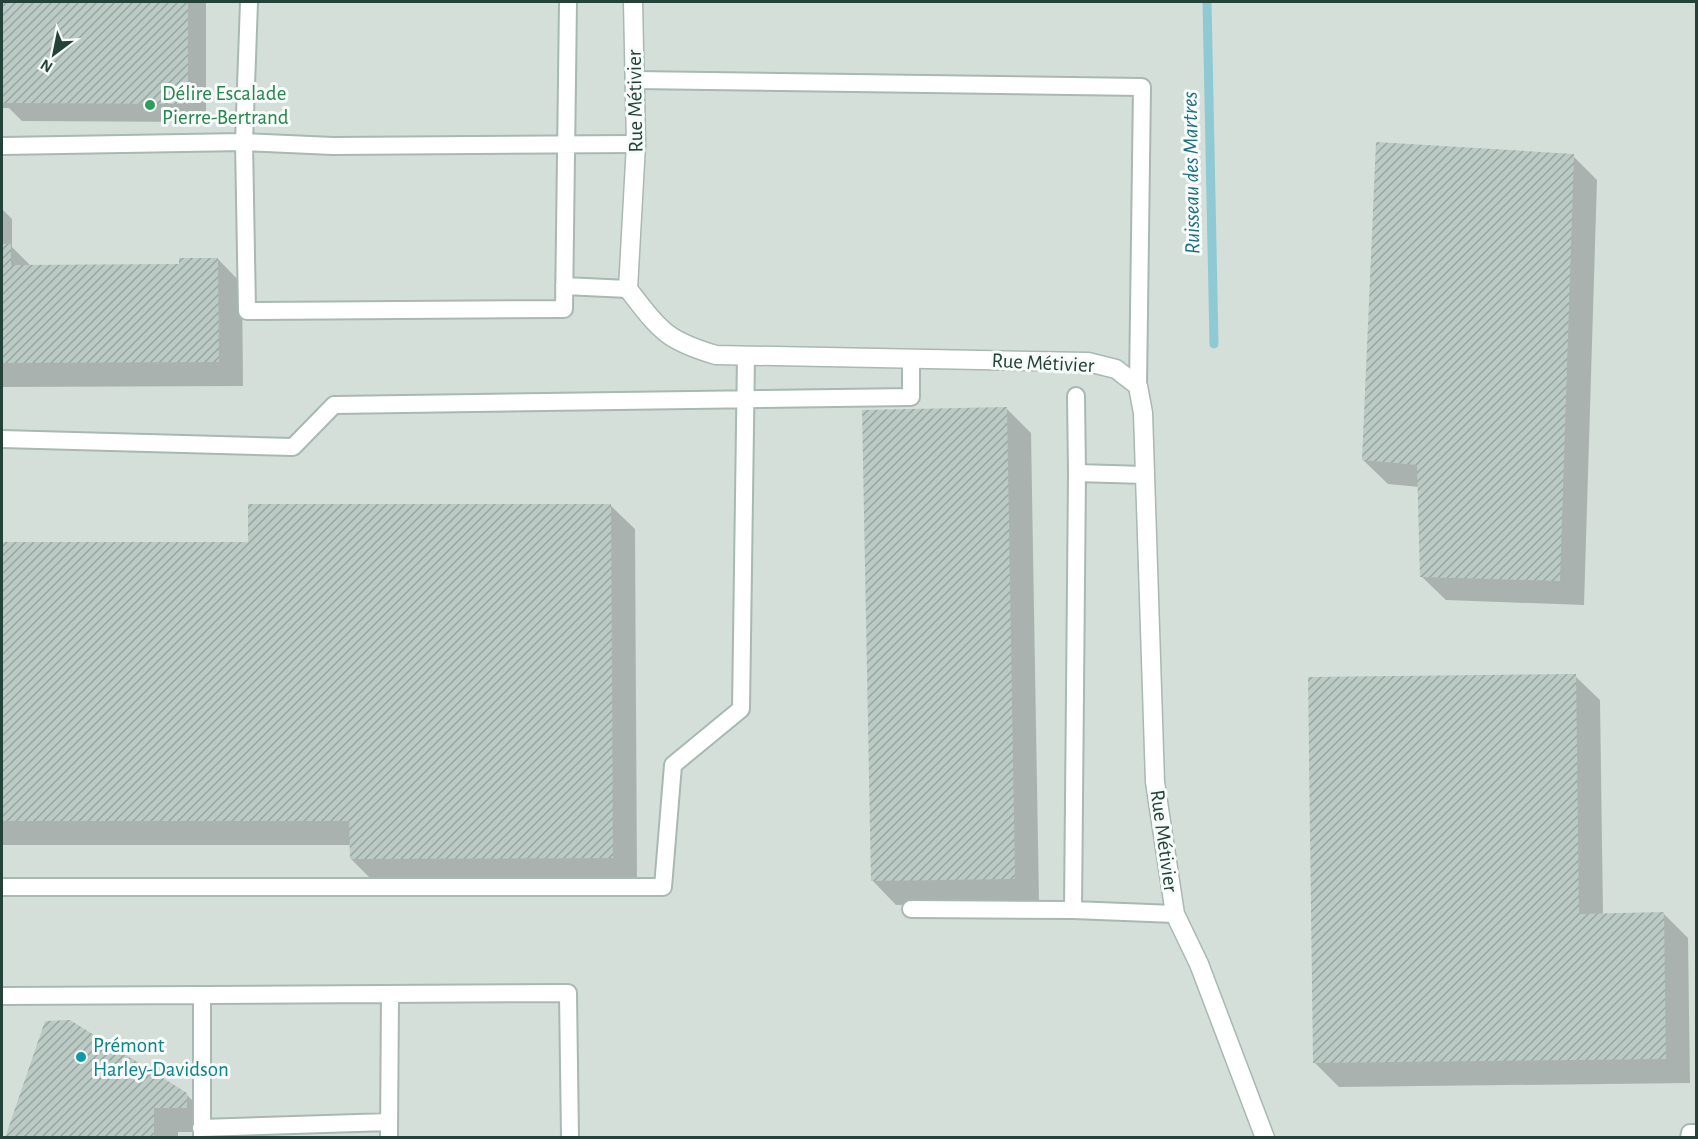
<svg xmlns="http://www.w3.org/2000/svg" width="1698" height="1139" viewBox="0 0 1698 1139" font-family="'Alegreya Sans',sans-serif">
  <style>
    .built { fill: #d4dfda }
    .shadow { fill: #0003 }
    .lines { fill: none; stroke-linecap: round; stroke-linejoin: round }
    .stream { stroke: #8ec9d4; stroke-width: 9 }
    .building { fill: url(#building-hatch) }
    .lane-casing { stroke: #a8b8b2; stroke-width: 20 }
    .street-casing { stroke: #a8b8b2; stroke-width: 21 }
    .lane { stroke: #fff; stroke-width: 16 }
    .street { stroke: #fff; stroke-width: 18 }
    .leisure-dot { fill: #2e9e5b; stroke: #f7fbf9; stroke-width: 2 }
    .culture-dot { fill: #0f9aa8; stroke: #f7fbf9; stroke-width: 2 }
    .labels { text-anchor: middle; dominant-baseline: central; stroke-width: 6; stroke-linejoin: round; paint-order: stroke }
    .leisure-label { font-size: 21px; fill: #27864d; stroke: #f7fbf9; text-anchor: start }
    .street-label { font-size: 21px; fill: #24423a; stroke: #f7fbf9 }
    .culture-label { font-size: 21px; fill: #0d838f; stroke: #f7fbf9; text-anchor: start }
    .water-label { font-size: 22px; font-style: italic; fill: #1c6f80; stroke: #f7fbf9 }
  </style>
  <defs>
    <pattern id="building-hatch" width="6" height="6" patternUnits="userSpaceOnUse" patternTransform="scale(1.5)"><rect width="6" height="6" fill="#bbcac4"/><path d="M-1 1l2-2M0 6l6-6M5 7l2-2" fill="none" stroke="#98a6a0"/></pattern>
  </defs>
  <rect width="100%" height="100%" fill="#e6efeb"/>
  <!-- built -->
  <path class="built" d="M2 2H1696V1137H2Z"/>
  <!-- shadow -->
  <path class="shadow" d="M2 2H206V122L22 121 9 108H2Z
    M1573 156 1597 180 1584 605 1446 600 1421 576 1419 487 1388 484 1363 460Z
    M2 209 12 219V247L31 266H181L218 259 242 284 243 386 2 387Z
    M1007 409 1031 433 1039 902 896 905 872 880Z
    M610 505 635 529 637 882 375 883 351 859V845H2V544L249 543Z
    M1575 676 1600 700 1603 915 1664 914 1688 938 1690 1083 1339 1087 1314 1062Z
    M186 1094 211 1119V1132H178V1138H7Z"/>
  <g class="lines">
    <!-- stream -->
    <path class="stream" d="M1207 2 1214 344"/>
  </g>
  <!-- building -->
  <path class="building" d="M2 2H188V104L2 103Z
    M1376 142 1574 154 1560 581 1420 577 1417 465 1362 460Z
    M2 244H11V265L179 264V258H218L219 362 2 363Z
    M1007 407 1015 879 871 881 862 410Z
    M248 504H611L613 858 350 859 349 821H2V542H248Z
    M1576 674 1579 914 1664 912 1666 1059 1313 1063 1308 677Z
    M70 1020 187 1093V1108H154V1138H5L45 1021Z"/>
  <g class="lines">
    <!-- lane casing -->
    <g class="lane-casing">
      <path id="lane" d="M249 2 244 142 247 311 564 309 568 2
        M635 80 1142 87 1138 386
        M2 146 244 142 333 146 636 144
        M564 286 628 289
        M1076 396 1077 473 1145 475
        M2 439 293 447 334 405 911 397V359
        M1077 473 1073 910 1175 914
        M2 887H663L673 765 741 709 746 356
        M911 909 1073 910
        M2 996 568 993 570 1138
        M201 1128 389 1122
        M202 1138V995
        M389 1138 390 994
        M1689 1138 1690 1133H1696"/>
    </g>
    <!-- street casing -->
    <g class="street-casing">
      <path id="street" d="M633 2 636 144 628 289C660 330 665 340 716 355L1088 362 1116 369 1138 386 1143 413 1155 782 1175 914 1199 964 1265 1138"/>
    </g>
    <!-- lane -->
    <use href="#lane" class="lane"/>
    <!-- street -->
    <use href="#street" class="street"/>
  </g>
  <!-- markers -->
  <circle class="leisure-dot" cx="150" cy="105" r="6"/>
  <circle class="culture-dot" cx="81" cy="1057" r="6"/>
  <g class="labels">
    <!-- leisure labels -->
    <g class="leisure-label">
      <text x="162" y="93">Délire Escalade<tspan x="162" dy="24">Pierre-Bertrand</tspan></text>
    </g>
    <!-- street labels -->
    <g class="street-label">
      <text transform="translate(635 101) rotate(-91)">Rue Métivier</text>
      <text transform="translate(1043 363) rotate(3)">Rue Métivier</text>
      <text transform="translate(1164 841) rotate(82)">Rue Métivier</text>
    </g>
    <!-- culture labels -->
    <g class="culture-label">
      <text x="93" y="1045">Prémont<tspan x="93" dy="24">Harley-Davidson</tspan></text>
    </g>
    <!-- water labels -->
    <g class="water-label">
      <text transform="translate(1191 173) rotate(-91)">Ruisseau des Martres</text>
    </g>
  </g>
  <!-- border -->
  <rect width="1698" height="1139" fill="none" stroke="#24423a" stroke-width="6"/>
  <!-- north arrow -->
  <g transform="translate(54 54) rotate(212)" stroke="#f7fbf9" stroke-width="4.5" paint-order="stroke">
  <path d="M0-4.5L10 22L0 15L-10 22Z" fill="#24423a"/>
  <text y="-9" font-size="16" font-weight="bold" text-anchor="middle" fill="#24423a">N</text>
  </g>
</svg>
